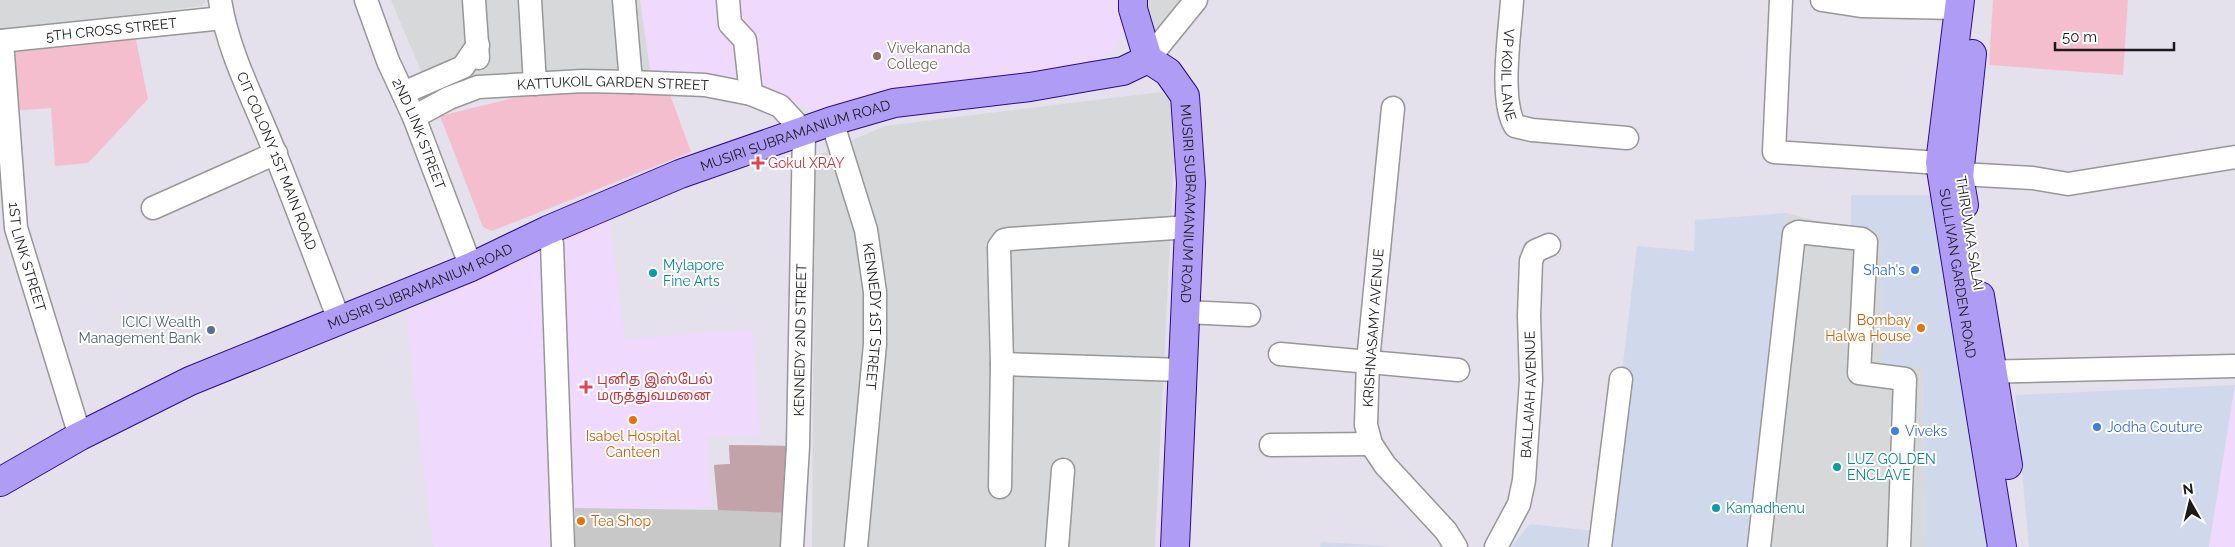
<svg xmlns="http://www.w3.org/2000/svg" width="2235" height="547" viewBox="0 0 2235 547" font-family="Raleway,'Noto Sans Tamil',sans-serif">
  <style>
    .residential { fill: #d7d8d9 }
    .commercial { fill: #d0d9ec }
    .education { fill: #efd9fc }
    .religious { fill: #c8c8c8 }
    .cemetery { fill: #c3a3aa }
    .park { fill: #f5bece }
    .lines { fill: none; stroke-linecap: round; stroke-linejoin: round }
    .minor-casing { stroke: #979797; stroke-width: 25 }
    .major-casing { stroke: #2f0a87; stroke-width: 30 }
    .minor { stroke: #fff; stroke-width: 22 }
    .major { stroke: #ae9cf5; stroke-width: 28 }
    .education-dot { fill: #8d6e63; stroke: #fff; stroke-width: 2 }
    .health-dot { fill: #e0444e; stroke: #fff; stroke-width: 2 }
    .shop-dot { fill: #3f7fe0; stroke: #fff; stroke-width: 2 }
    .culture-dot { fill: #0f9aa8; stroke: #fff; stroke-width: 2 }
    .food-dot { fill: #e8710a; stroke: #fff; stroke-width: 2 }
    .service-dot { fill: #5c6f8a; stroke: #fff; stroke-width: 2 }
    .labels { text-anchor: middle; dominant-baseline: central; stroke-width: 4; stroke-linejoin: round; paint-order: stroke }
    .street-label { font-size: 14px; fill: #1a1a1a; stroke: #fff }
    .education-label { font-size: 14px; fill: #785e54; stroke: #fff; text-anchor: start }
    .health-label { font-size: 14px; fill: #be3a42; stroke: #fff; text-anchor: start }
    .culture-label { font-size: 14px; fill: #0d838f; stroke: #fff; text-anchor: start }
    .shop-label { font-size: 14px; fill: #366cbe; stroke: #fff; text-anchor: start }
    .food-label { font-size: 14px; fill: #c56008; stroke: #fff; text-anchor: end }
    .service-label { font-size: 14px; fill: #4e5e75; stroke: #fff; text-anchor: end }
  </style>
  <rect width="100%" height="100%" fill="#e4e0ec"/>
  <!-- residential -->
  <path class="residential" d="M0 0H206L202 6 0 30Z
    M391 0H640L651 74 446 89 427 85Z
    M1147 0H1193L1160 37 1149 22Z
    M1161 92 1171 100 1174 159 1155 547H812L815 169 821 154 885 126Z
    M1786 213 1851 229 1881 231 1882 364 1922 368 1925 547H1755Z"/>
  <!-- commercial -->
  <path class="commercial" d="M1851 195H1944L1980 387 1987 547H1925L1922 368 1882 365 1881 232 1851 229Z
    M1786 213 1755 547H1511L1530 524 1603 532 1637 246 1694 251 1695 220Z
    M2235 385 2209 547H2029L2015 395Z
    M1321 542 1392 546 1320 547Z"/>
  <!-- education -->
  <path class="education" d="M640 0H1122L1124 31 1114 49 1096 62 897 90 818 111 762 90 651 74Z
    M609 218 625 339 752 329 760 435 707 436 712 507 587 515 590 547H433L406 314Z
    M2235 385V547H2209Z"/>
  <!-- religious -->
  <path class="religious" d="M729 445 794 446 784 547H575V508L718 510 714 465 730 464Z"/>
  <!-- cemetery -->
  <path class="cemetery" d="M729 445 794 446 790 513 718 510 714 465 730 464Z"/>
  <!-- park -->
  <path class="park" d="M1993 0H2128L2123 75 1989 65Z
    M134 30 148 99 88 163 55 166 51 108 12 111 6 44Z
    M668 89 691 152 492 231 483 227 440 116 538 92Z"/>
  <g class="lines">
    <!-- minor casing -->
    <g class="minor-casing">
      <g id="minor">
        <path id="s1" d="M220 0C228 53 256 104 275 153 297 208 318 264 339 320"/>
        <path id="s2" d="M366 0 388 61 414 117 471 267"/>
        <path d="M474 0 478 58"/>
        <path d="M530 0 535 84"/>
        <path d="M624 0 631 82"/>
        <path d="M728 0 730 24 745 40 751 94"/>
        <path id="s3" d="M1512 0C1510 33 1499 99 1515 126L1532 130 1627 138"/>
        <path d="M1781 0 1774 152 1940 163"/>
        <path d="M1822 0 1861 6 1958 8"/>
        <path id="s4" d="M0 41 223 18"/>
        <path id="s5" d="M2 41 16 228 80 436"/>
        <path d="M1148 59 1196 0"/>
        <path d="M403 93 463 67 478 45"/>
        <path d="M1393 108 1368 361 1366 425 1371 444 1385 465 1446 531 1456 547"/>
        <path id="s6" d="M414 117 449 98 478 87 583 81 631 82 705 85 751 94 780 106 804 132 798 446 792 547"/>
        <path id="s7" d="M832 121 866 230 875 292V344L856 547"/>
        <path d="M1960 174 2033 178 2068 184 2235 157"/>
        <path d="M153 208 276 153"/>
        <path d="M548 230 552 244 563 547"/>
        <path d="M1185 312 1249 315"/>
        <path d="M1280 354 1458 370"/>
        <path d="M1002 364 1181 370"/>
        <path d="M1977 372 2235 366"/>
        <path d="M1271 445 1371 444"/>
        <path d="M1000 487 1002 364 999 247 1004 240 1009 239 1190 227"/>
        <path d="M1057 547 1063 470"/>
        <path id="s8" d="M1496 547 1519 504 1524 480 1531 380 1529 316 1531 261 1535 251 1549 245"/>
        <path d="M1600 547 1621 379"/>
        <path d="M1759 547 1794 234 1798 232 1862 239 1866 242 1859 373 1905 379 1899 547"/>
      </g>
    </g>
    <!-- major casing -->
    <g class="major-casing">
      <g id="major">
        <path d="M1133 0V9L1148 59"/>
        <path id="s9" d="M1960 0 1940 163 2002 547"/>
        <path id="s10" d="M1148 59 1168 72 1185 96 1191 183 1175 547"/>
        <path d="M1964 205 1959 176 1972 54"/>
        <path d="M1980 296 2008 465"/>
        <path id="s11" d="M0 482 80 436 190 381 471 267 548 230 680 174 832 121 894 103 1030 87 1093 76 1123 71 1148 59"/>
      </g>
    </g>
    <!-- minor -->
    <use href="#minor" class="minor"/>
    <!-- major -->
    <use href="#major" class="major"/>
  </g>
  <!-- markers -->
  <circle class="education-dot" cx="877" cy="56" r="5"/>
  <g class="health-dot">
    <path d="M755.5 155.5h5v5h5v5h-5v5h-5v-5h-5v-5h5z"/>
    <path d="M583.5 379.5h5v5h5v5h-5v5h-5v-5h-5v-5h5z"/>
  </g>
  <g class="shop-dot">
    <circle cx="1915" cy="270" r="5"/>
    <circle cx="2097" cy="427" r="5"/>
    <circle cx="1895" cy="431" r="5"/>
  </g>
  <g class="culture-dot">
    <circle cx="653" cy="273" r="5"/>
    <circle cx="1837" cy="467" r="5"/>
    <circle cx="1716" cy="508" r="5"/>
  </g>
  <g class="food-dot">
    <circle cx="1921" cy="328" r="5"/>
    <circle cx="633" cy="420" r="5"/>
    <circle cx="581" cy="521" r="5"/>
  </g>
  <circle class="service-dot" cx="211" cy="330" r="5"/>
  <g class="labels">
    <!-- street labels -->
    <g class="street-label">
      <text stroke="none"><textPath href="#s4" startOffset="112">5TH CROSS STREET</textPath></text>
      <text stroke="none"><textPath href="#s3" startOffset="75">VP KOIL LANE</textPath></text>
      <text stroke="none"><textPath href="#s6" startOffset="206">KATTUKOIL GARDEN STREET</textPath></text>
      <text stroke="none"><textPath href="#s2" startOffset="144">2ND LINK STREET</textPath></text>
      <text stroke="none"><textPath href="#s11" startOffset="869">MUSIRI SUBRAMANIUM ROAD</textPath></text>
      <text stroke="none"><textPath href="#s1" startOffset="171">CIT COLONY 1ST MAIN ROAD</textPath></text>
      <text stroke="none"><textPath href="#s10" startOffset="161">MUSIRI SUBRAMANIUM ROAD</textPath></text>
      <text transform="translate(1970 233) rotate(81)">THIRUVIKA SALAI</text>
      <text stroke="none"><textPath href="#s5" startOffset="218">1ST LINK STREET</textPath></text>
      <text stroke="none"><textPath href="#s9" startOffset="276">SULLIVAN GARDEN ROAD</textPath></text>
      <text stroke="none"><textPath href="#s11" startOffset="464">MUSIRI SUBRAMANIUM ROAD</textPath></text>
      <text stroke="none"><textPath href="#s7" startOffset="201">KENNEDY 1ST STREET</textPath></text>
      <text transform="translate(1373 328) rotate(-86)">KRISHNASAMY AVENUE</text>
      <text transform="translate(800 340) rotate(-89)">KENNEDY 2ND STREET</text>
      <text stroke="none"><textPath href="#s8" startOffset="159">BALLAIAH AVENUE</textPath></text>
    </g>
    <!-- education labels -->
    <g class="education-label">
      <text x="887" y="48">Vivekananda<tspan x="887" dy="16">College</tspan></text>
    </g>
    <!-- health labels -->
    <g class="health-label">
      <text x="768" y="163">Gokul XRAY</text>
      <text x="597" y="379">புனித இஸ்பேல்<tspan x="597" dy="16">மருத்துவமனை</tspan></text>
    </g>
    <!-- culture labels -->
    <g class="culture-label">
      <text x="663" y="265">Mylapore<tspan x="663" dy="16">Fine Arts</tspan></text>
      <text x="1847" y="459">LUZ GOLDEN<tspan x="1847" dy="16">ENCLAVE</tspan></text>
      <text x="1726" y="508">Kamadhenu</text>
    </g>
    <!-- shop labels -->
    <g class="shop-label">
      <text x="1905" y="270" text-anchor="end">Shah's</text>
      <text x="2107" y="427">Jodha Couture</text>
      <text x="1905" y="431">Viveks</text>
    </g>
    <!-- food labels -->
    <g class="food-label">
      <text x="1911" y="320">Bombay<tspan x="1911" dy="16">Halwa House</tspan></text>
      <text x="633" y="436" text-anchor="middle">Isabel Hospital<tspan x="633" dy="16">Canteen</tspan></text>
      <text x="591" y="521" text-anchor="start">Tea Shop</text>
    </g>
    <!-- service labels -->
    <g class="service-label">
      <text x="201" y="322">ICICI Wealth<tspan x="201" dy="16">Management Bank</tspan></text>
    </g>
  </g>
  <!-- north arrow -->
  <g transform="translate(2190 502) rotate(352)" stroke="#ffffff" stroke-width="4" paint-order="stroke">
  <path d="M0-4L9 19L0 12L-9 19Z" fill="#1a1a1a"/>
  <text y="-8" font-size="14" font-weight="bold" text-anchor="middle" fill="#1a1a1a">N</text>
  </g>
  <!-- scale -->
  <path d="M2055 42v8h119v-8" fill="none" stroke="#1a1a1a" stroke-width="2.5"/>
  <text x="2062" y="42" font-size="15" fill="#1a1a1a" stroke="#ffffff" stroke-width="4" paint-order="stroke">50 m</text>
</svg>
